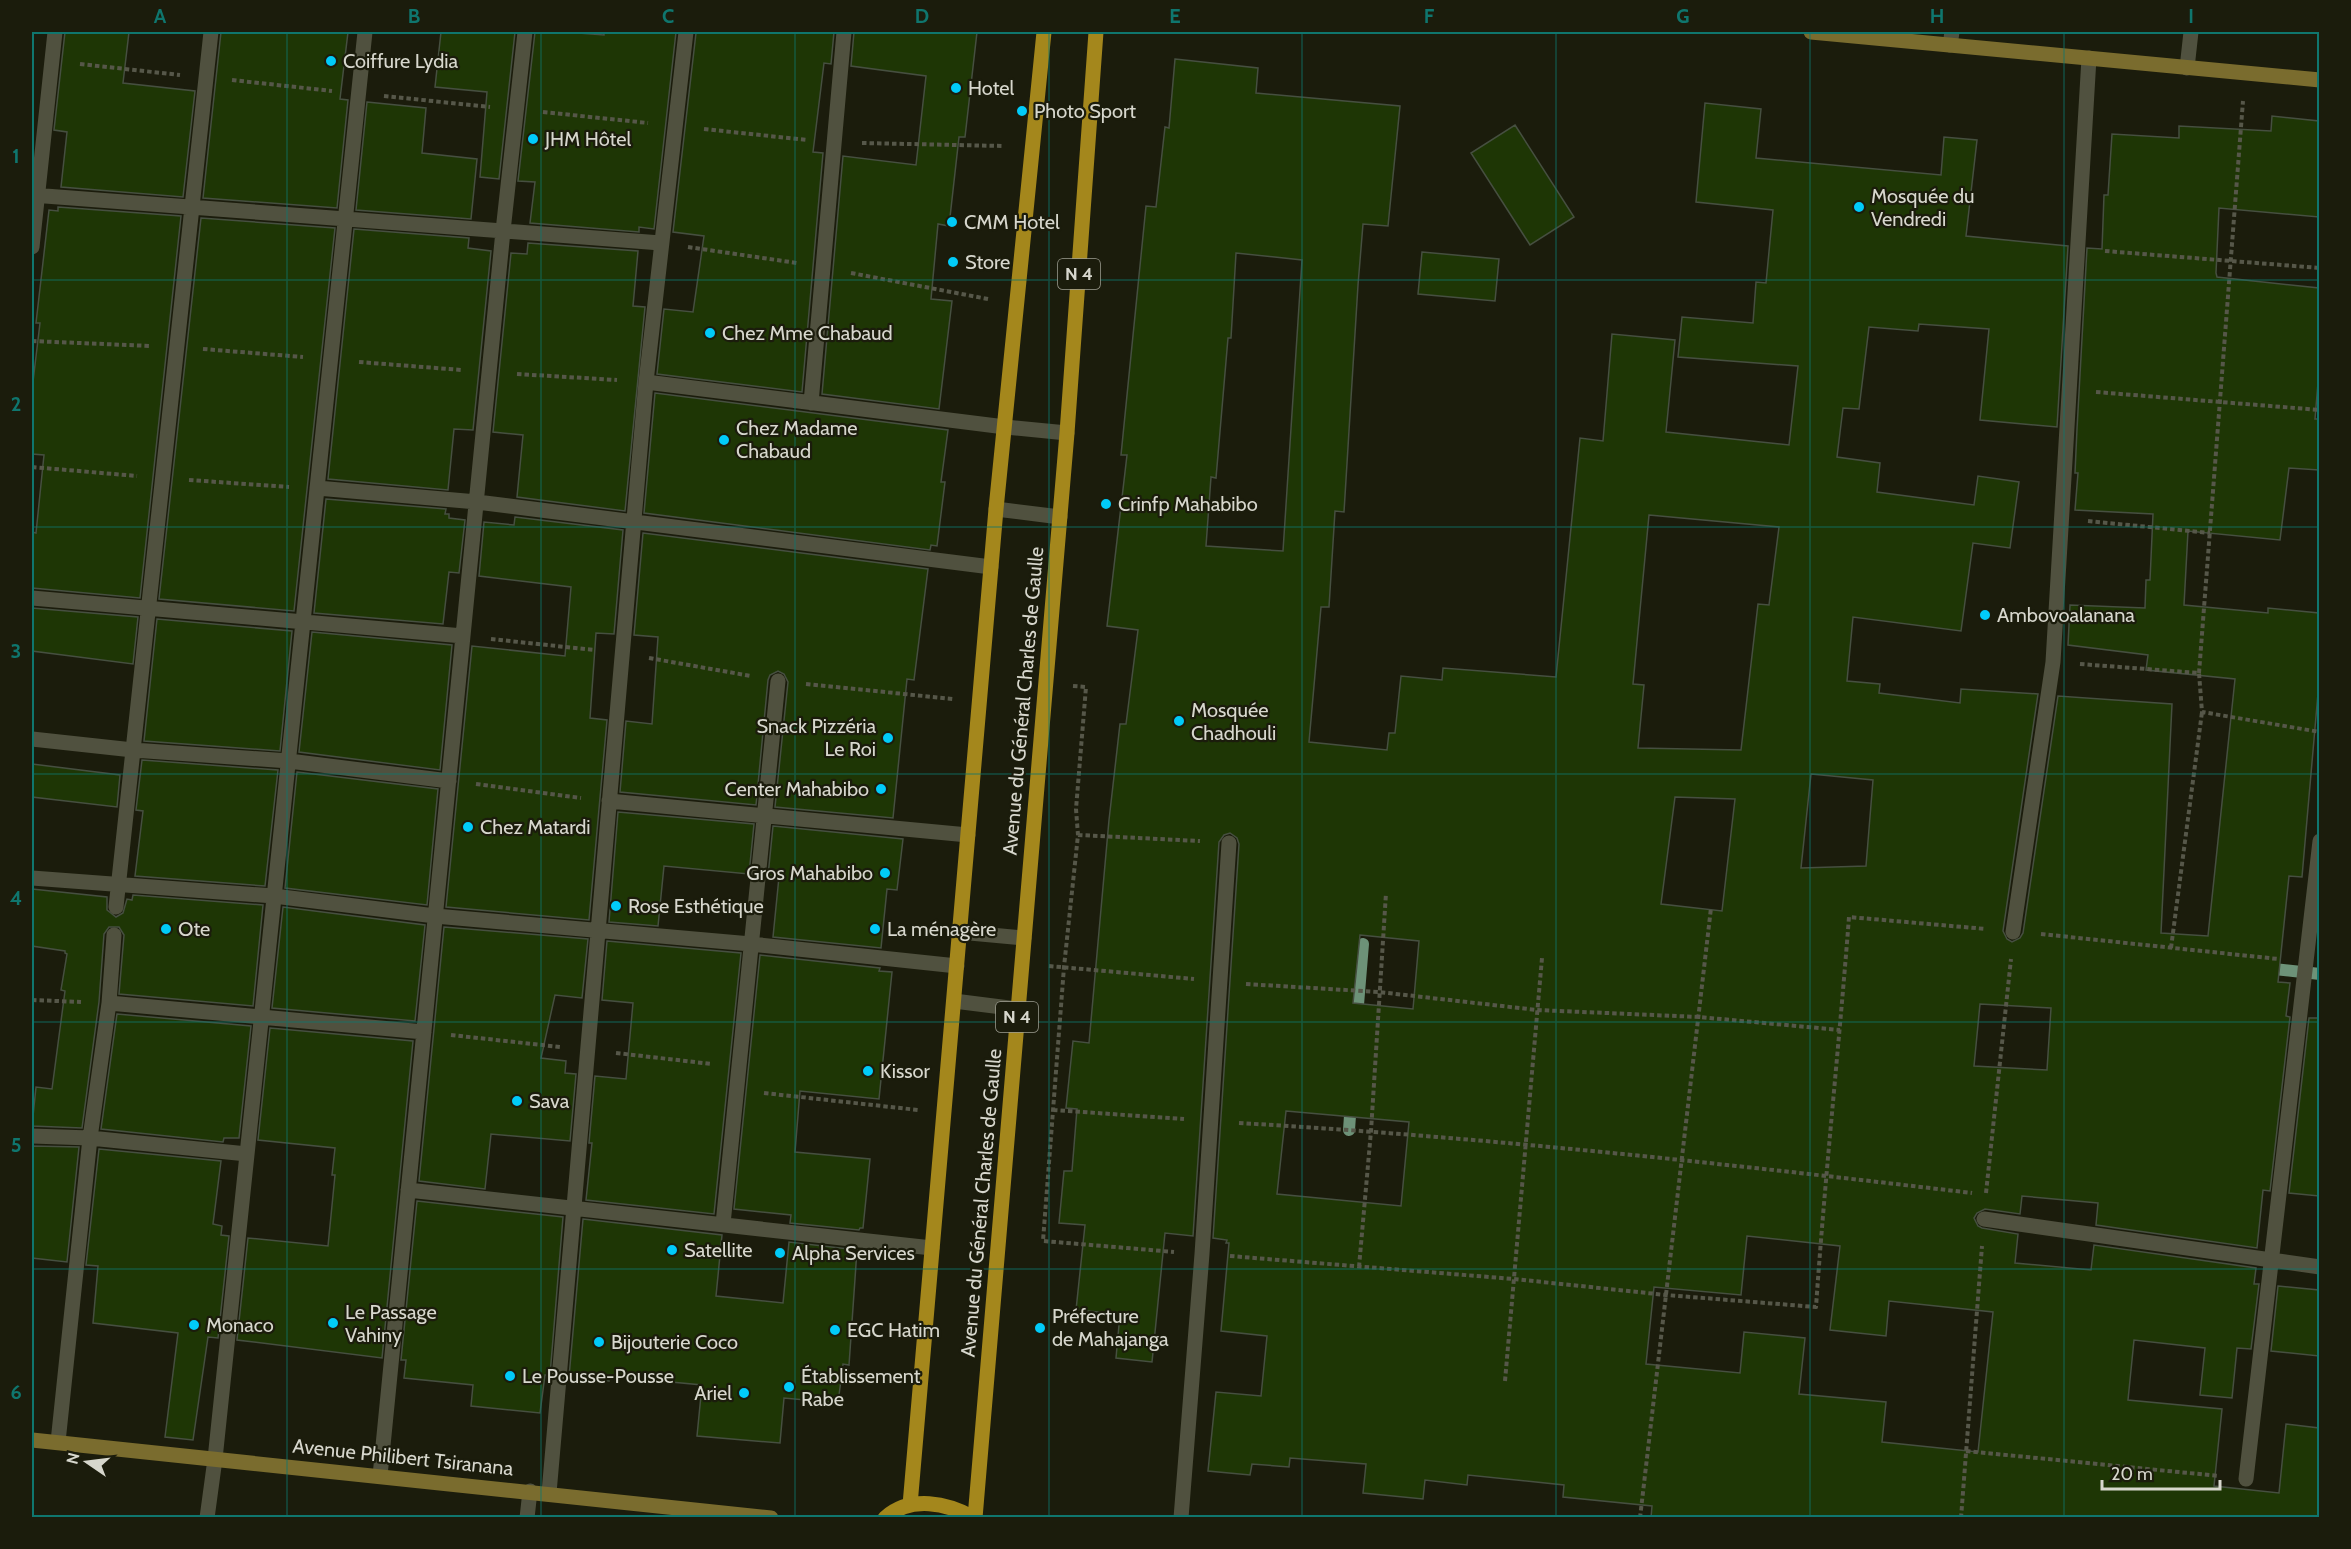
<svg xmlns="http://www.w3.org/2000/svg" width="2351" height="1549" viewBox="0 0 2351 1549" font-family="Cabin,sans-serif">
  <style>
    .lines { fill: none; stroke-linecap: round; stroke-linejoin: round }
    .stream { stroke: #6d9278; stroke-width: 12 }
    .building { fill: #1e3605; stroke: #464f40; stroke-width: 1.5; fill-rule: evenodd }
    .path { stroke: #565749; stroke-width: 4; stroke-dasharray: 4.5 3; stroke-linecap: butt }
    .lane { stroke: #50513f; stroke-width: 15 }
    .street { stroke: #50513f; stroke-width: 15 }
    .secondary { stroke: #7a6c2e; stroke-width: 15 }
    .primary { stroke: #a4871c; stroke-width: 15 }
    .grid { fill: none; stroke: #0f766e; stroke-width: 1.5; stroke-opacity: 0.55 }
    .poi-dot { fill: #01cbf9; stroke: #1b1c0c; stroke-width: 2 }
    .labels { text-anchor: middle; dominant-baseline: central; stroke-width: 4.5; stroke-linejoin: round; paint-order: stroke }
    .shield { fill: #1b1c0c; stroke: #9f9f93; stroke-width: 1.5 }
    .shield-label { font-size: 18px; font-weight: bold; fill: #d7d7cd }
    .poi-label { font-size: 20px; fill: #d7d7cd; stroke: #1b1c0c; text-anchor: start }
    .street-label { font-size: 20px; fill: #d7d7cd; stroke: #1b1c0c }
    .neatline { fill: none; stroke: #0f766e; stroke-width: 2 }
    .grid-label { font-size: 20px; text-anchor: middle; font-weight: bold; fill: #0f766e }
  </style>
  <rect width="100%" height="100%" fill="#1b1c0c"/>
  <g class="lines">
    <!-- stream -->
    <path class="stream" d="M2265 968 2320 974
      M1357 1017 1363 944
      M1349 1130 1351 1101"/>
  </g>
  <!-- building -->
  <path class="building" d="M65 32H129L123 83 195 91 183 197 61 187 67 132 54 130Z
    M221 32H348L340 99 348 100 337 208 203 198Z
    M441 32H515L499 179 480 177 487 92 435 87Z
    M535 32H565L604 35V32H676L654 229 639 227V232L530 223 535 182 518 181Z
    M854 32H977L965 137H959L949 226 938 224 931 299 952 301 939 409 822 394 843 156 916 165 926 76 851 66Z
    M696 33 834 32 831 64 824 63 813 152 823 153 802 392 657 374 664 309 693 312 704 236 673 232Z
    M1175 59 1258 68 1256 93 1400 106 1388 226 1363 224 1358 285 1344 512 1335 511 1329 607H1321L1309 742 1387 750 1389 733H1395L1401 676 1442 680 1443 668 1556 677 1580 438 1603 441 1612 334 1675 340 1666 432 1789 445 1798 366 1678 357 1682 317 1753 323 1756 282 1766 283 1773 210 1696 202 1705 103 1761 109 1756 158 1941 175 1944 137 1977 140 1966 236 2068 246 2057 427 1980 420 1989 329 1919 324 1918 331 1869 327 1859 409 1843 408 1837 457 1880 463 1877 492 1974 505 1978 476 2019 482 2010 548 1973 543 1961 631 1853 617 1847 681 1880 684 1879 693 1960 703 1961 689 2038 694 2003 931 2007 939 2012 942 2020 938 2023 933 2058 696 2172 704 2161 933 2208 936 2235 679 2146 670 2148 655 2068 645 2070 605 2145 608 2146 580H2150L2153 514 2075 510 2078 473H2075L2077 429 2087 248 2102 249 2104 195H2108L2112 134 2179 138V126L2271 131 2272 116 2319 121V217L2219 208 2216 273 2217 277 2319 288V371L2315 419H2319V470L2289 468 2280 540 2188 531 2184 605 2268 613V608L2319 613V682L2302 877 2289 876 2278 982 2290 983 2286 1016 2290 1017 2270 1191 2263 1190 2257 1248 2096 1225 2098 1203 2022 1196 2020 1214 1985 1209 1977 1213 1974 1218 1978 1226 1982 1228 2018 1234 2015 1263 2091 1270 2094 1245 2256 1268 2254 1284H2259L2251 1349 2237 1348 2232 1398 2200 1395 2205 1348 2134 1340 2128 1400 2222 1409 2214 1486 2279 1493 2286 1424 2319 1428V1518H1651L1652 1506 1563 1497 1564 1485 1468 1475 1467 1485 1425 1480 1423 1499 1363 1493 1366 1464 1290 1458 1289 1467 1252 1464 1250 1475 1208 1471 1216 1392 1261 1396 1267 1336 1221 1331 1229 1243H1226L1227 1240 1213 1238 1239 844 1237 838 1230 833 1224 835 1219 842 1193 1236 1165 1233 1152 1362 1116 1358 1120 1314 1076 1310 1085 1225 1059 1223 1064 1171H1072L1077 1109 1066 1108 1073 1041 1089 1043 1109 820 1120 724H1126L1138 630 1107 626 1127 455H1121L1146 206 1156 207 1165 127 1169 128ZM1236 253 1302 260 1283 551 1206 546 1211 477 1216 478 1228 338H1231ZM1649 515 1779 527 1769 605 1758 604 1741 750 1638 748 1644 685 1633 684ZM1811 774 1873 780 1866 866 1801 868ZM1675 797 1735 799 1722 911 1661 904ZM1360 935 1419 941 1413 1009 1353 1003ZM1980 1004 2051 1008 2047 1070 1974 1066ZM1286 1111 1409 1122 1401 1206 1277 1194ZM1747 1236 1840 1246 1830 1330 1886 1336 1889 1301 1993 1312 1978 1452 1882 1442 1886 1402 1799 1394 1805 1338 1744 1332 1740 1373 1646 1364 1654 1287 1741 1295Z
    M367 102 426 108 422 153 477 159 471 219 356 210Z
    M1515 125 1574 217 1530 245 1471 153Z
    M58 207 181 216 140 598 32 588V532L36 533 44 455 32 454V390L40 323H36L49 210 58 211Z
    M201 218 335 228 294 611 159 599Z
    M354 229 469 238 468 248 491 251 473 430 454 429 448 490 328 479Z
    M528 243 638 251 633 306 645 307 625 511 517 497 523 435 493 432 511 253 527 254Z
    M1422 252 1499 259 1495 301 1418 294Z
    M655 393 948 430 941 482H945L937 546 931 545 930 550 644 513Z
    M326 499 446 509 445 514H449V518L465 520 459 573 449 572 443 624 314 613Z
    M515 517 623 530 614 634 596 633 590 718 607 720 589 920 446 907 472 646 565 656 571 587 479 576 484 522 514 525Z
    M643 533 928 569 914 680 907 679 893 818 775 807 788 682 784 674 778 671 770 675 768 680 756 805 620 792 626 721 652 724 658 637 634 635Z
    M32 608 138 617 133 664 32 651Z
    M157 619 292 631 280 751 144 741Z
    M312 632 452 645 440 770 299 752Z
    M142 760 278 770 265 886 135 876 143 811 136 810Z
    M32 764 120 775 117 807 32 797Z
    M297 772 438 789 427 905 285 888Z
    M618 812 754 824 749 874 664 866 658 926 609 922Z
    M773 826 903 839 897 890 887 889 881 948 773 937 779 877 768 876Z
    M32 889 107 897V910L116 917 123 913 127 899 132 900 133 895 263 905 253 1006 119 994 124 935 119 927H109L104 934 99 1002 82 1128 32 1126 36 1087 52 1089 65 991 61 990 67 954 65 953V951L32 946Z
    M283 907 425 925 415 1021 272 1008Z
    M444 927 588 939 582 998 555 995 541 1058 566 1061 565 1073 576 1074 570 1141 491 1134 485 1189 419 1181Z
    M607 941 741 953 714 1214 586 1200 592 1143H589L595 1076 626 1079 633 1003 602 1000Z
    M760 955 880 968 879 971 892 972 879 1099 800 1091 795 1152 870 1159 863 1228H860L859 1230 790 1223 791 1215 734 1209Z
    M117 1014 251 1026 239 1138H224L223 1142 101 1129Z
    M2309 1018H2319V1196L2289 1193Z
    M270 1028 413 1041 382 1358 237 1340 248 1238 328 1246 335 1175H332L335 1148 258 1140Z
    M32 1146 79 1147 67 1262 32 1258Z
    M99 1149 221 1161 213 1224 222 1226 221 1235 229 1236 218 1338 208 1337 193 1440 165 1437 178 1333 93 1323 98 1266 86 1265Z
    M417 1201 563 1217 550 1375H545L540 1413 471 1406 473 1385 404 1378 406 1360H401Z
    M583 1219 722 1235 716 1296 783 1303 789 1242 857 1250 849 1365 843 1364 838 1403 784 1398 780 1443 697 1436 702 1385 609 1376V1381L569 1377Z
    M2278 1286 2319 1290V1356L2271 1351Z"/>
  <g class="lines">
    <!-- path -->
    <path class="path" d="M80 64 180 75
      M232 80 332 91
      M384 96 490 107
      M543 112 648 123
      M704 129 807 140
      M862 143 1004 146
      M688 247 797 263
      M2105 251 2320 268
      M851 273 988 299
      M32 341 151 346
      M203 349 303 357
      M359 362 462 370
      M517 374 617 380
      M2096 392 2320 410
      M32 467 137 476
      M189 480 289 487
      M2088 521 2210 533
      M491 639 594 650
      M649 658 751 676
      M2080 664 2199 673 2202 712 2320 732
      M2199 673 2243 101
      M806 684 953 699
      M1073 686 1086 687 1076 809 1078 835 1064 967 1043 1241 1174 1252
      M476 784 581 798
      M1078 835 1200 841
      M2041 934 2278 959
      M2171 948 2202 712
      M1049 966 1194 979
      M1246 984 1379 992 1537 1010 1699 1017 1840 1030
      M32 1000 81 1002
      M451 1035 560 1047
      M616 1053 712 1064
      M764 1093 918 1110
      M1053 1110 1184 1119
      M1239 1123C1484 1137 1728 1164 1972 1193
      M1986 1193 2011 959
      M1230 1256 1514 1279 1666 1295 1816 1307C1825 1176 1839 1047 1849 917L1986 929
      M1359 1267 1371 1131 1386 893
      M1505 1381 1542 958
      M1966 1451 2219 1476
      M1640 1518 1711 908
      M1961 1518 1982 1246"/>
    <!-- lane -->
    <path class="lane" d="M1005 427 1067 433
      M996 509 1060 517
      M959 932 1024 938
      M954 1001 1018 1009"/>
    <!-- street -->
    <path class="street" d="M1950 45 1952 32
      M2187 68 2191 32
      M32 195 661 243
      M32 247 55 32
      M646 382 1005 427
      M811 403 844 32
      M317 488 477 502 991 567
      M32 598 463 636
      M32 739 133 750 289 761 449 781
      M609 801 968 835
      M32 878 274 896 435 916 751 944 957 966
      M116 907 211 32
      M2013 932 2053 662 2089 58
      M109 1003 424 1032
      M32 1136 90 1138 247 1154
      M408 1190 932 1248
      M1984 1219 2320 1267
      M723 1224 778 681
      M58 1442 90 1138 109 1003 114 935
      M380 1476 503 231 525 32
      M2246 1479 2320 841
      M549 1493 646 382 686 32
      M207 1518 215 1459 365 32
      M527 1518 530 1491
      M1181 1518 1202 1254 1229 843"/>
    <!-- secondary -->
    <path class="secondary" d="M1811 32 2320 80
      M32 1440 771 1518"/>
    <!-- primary -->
    <path class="primary" d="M910 1505 996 509 1044 32
      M885 1518C911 1495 947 1503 974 1518
      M975 1518 1067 433 1096 32"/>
  </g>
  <!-- grid -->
  <path class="grid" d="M287 32V1518M541 32V1518M795 32V1518M1049 32V1518M1302 32V1518M1556 32V1518M1810 32V1518M2064 32V1518M32 280H2320M32 527H2320M32 774H2320M32 1022H2320M32 1269H2320"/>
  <!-- markers -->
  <g class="poi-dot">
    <circle cx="331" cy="61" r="6"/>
    <circle cx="956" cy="88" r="6"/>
    <circle cx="1022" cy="111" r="6"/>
    <circle cx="533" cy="139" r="6"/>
    <circle cx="1859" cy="207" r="6"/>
    <circle cx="952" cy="222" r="6"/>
    <circle cx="953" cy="262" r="6"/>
    <circle cx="710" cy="333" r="6"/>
    <circle cx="724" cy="440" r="6"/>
    <circle cx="1106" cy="504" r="6"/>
    <circle cx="1985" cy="615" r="6"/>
    <circle cx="1179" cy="721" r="6"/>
    <circle cx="888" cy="738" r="6"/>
    <circle cx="881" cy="789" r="6"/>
    <circle cx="468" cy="827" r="6"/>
    <circle cx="885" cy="873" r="6"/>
    <circle cx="616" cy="906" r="6"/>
    <circle cx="166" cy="929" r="6"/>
    <circle cx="875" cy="929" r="6"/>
    <circle cx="868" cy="1071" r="6"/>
    <circle cx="517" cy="1101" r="6"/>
    <circle cx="672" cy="1250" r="6"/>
    <circle cx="780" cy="1253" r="6"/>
    <circle cx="333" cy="1323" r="6"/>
    <circle cx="194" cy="1325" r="6"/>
    <circle cx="1040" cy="1328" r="6"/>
    <circle cx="835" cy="1330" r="6"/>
    <circle cx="599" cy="1342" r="6"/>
    <circle cx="510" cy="1376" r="6"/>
    <circle cx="789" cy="1387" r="6"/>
    <circle cx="744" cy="1393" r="6"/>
  </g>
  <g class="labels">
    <!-- shield labels -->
    <g class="shield">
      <rect x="1058" y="259" width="42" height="30" rx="4.5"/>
      <rect x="996" y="1002" width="42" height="30" rx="4.5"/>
    </g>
    <g class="shield-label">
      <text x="1079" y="274">N 4</text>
      <text x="1017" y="1017">N 4</text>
    </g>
    <!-- poi labels -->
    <g class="poi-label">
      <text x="343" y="61">Coiffure Lydia</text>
      <text x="968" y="88">Hotel</text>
      <text x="1034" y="111">Photo Sport</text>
      <text x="545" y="139">JHM Hôtel</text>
      <text x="1871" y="196">Mosquée du<tspan x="1871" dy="23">Vendredi</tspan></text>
      <text x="964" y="222">CMM Hotel</text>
      <text x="965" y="262">Store</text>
      <text x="722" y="333">Chez Mme Chabaud</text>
      <text x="736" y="428">Chez Madame<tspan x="736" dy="23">Chabaud</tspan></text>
      <text x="1118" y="504">Crinfp Mahabibo</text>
      <text x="1997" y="615">Ambovoalanana</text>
      <text x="1191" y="710">Mosquée<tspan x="1191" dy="23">Chadhouli</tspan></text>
      <text x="876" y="726" text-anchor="end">Snack Pizzéria<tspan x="876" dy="23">Le Roi</tspan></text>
      <text x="869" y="789" text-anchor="end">Center Mahabibo</text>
      <text x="480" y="827">Chez Matardi</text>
      <text x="873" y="873" text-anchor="end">Gros Mahabibo</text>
      <text x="628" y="906">Rose Esthétique</text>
      <text x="178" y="929">Ote</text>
      <text x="887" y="929">La ménagère</text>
      <text x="880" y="1071">Kissor</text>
      <text x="529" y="1101">Sava</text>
      <text x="684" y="1250">Satellite</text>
      <text x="792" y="1253">Alpha Services</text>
      <text x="345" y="1312">Le Passage<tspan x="345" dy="23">Vahiny</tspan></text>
      <text x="1052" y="1316">Préfecture<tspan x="1052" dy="23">de Mahajanga</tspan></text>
      <text x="206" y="1325">Monaco</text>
      <text x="847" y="1330">EGC Hatim</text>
      <text x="611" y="1342">Bijouterie Coco</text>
      <text x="522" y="1376">Le Pousse-Pousse</text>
      <text x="801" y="1376">Établissement<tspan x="801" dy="23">Rabe</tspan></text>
      <text x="732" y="1393" text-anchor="end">Ariel</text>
    </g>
    <!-- street labels -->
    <g class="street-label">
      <text transform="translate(1023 701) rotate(-85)">Avenue du Général Charles de Gaulle</text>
      <text transform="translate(981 1203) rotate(-85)">Avenue du Général Charles de Gaulle</text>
      <text transform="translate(403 1457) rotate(6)">Avenue Philibert Tsiranana</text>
    </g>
  </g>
  <!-- border -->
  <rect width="2351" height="1549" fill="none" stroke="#1b1c0c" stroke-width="66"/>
  <!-- north arrow -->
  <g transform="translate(87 1462) rotate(284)" stroke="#1b1c0c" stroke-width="4.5" paint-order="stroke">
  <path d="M0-4.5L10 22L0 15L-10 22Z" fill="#d7d7cd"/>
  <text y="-9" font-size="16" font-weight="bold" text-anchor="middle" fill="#d7d7cd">N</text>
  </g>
  <!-- scale -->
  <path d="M2102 1480v9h118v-9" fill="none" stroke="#d7d7cd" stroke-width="3"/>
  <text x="2111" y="1480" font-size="18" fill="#d7d7cd" stroke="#1b1c0c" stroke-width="4.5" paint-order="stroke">20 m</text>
  <rect x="33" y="33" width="2285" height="1483" class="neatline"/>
  <g class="grid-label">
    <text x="160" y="23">A</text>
    <text x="414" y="23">B</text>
    <text x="668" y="23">C</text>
    <text x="922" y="23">D</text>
    <text x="1175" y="23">E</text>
    <text x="1429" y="23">F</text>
    <text x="1683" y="23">G</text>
    <text x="1937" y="23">H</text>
    <text x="2191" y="23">I</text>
    <text x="16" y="163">1</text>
    <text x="16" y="411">2</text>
    <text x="16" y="658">3</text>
    <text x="16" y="905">4</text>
    <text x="16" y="1152">5</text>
    <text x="16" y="1399">6</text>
  </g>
</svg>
